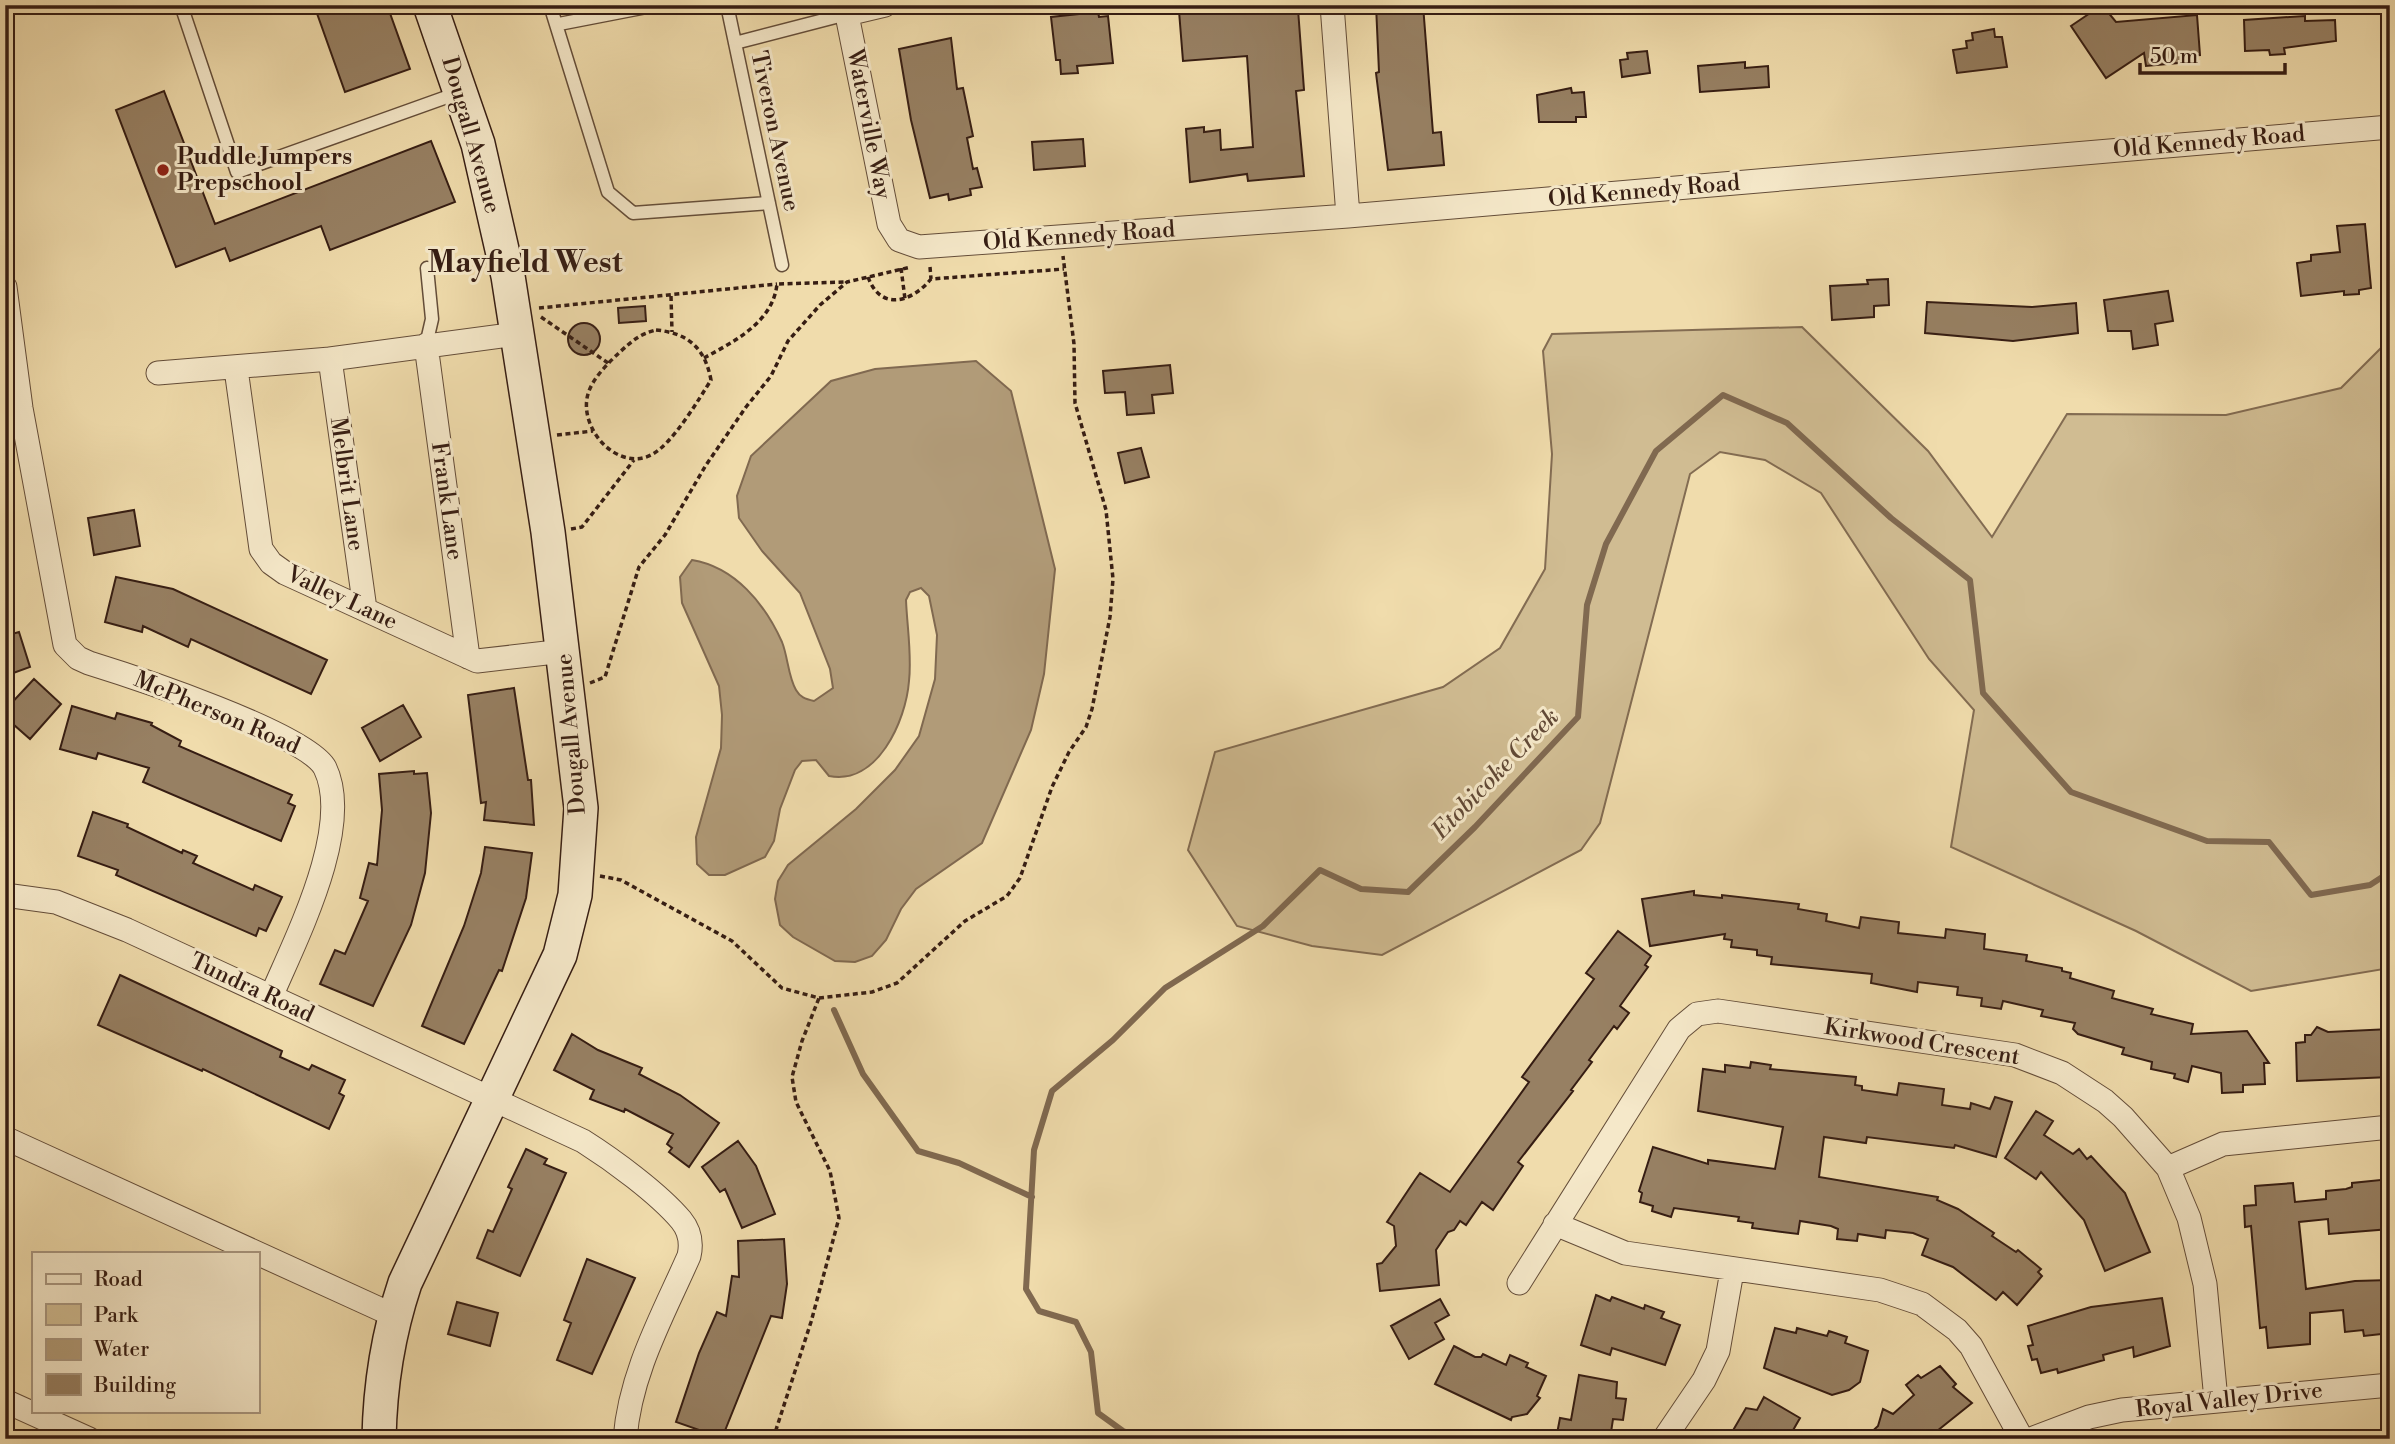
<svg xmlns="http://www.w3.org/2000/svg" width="2395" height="1444" viewBox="0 0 2395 1444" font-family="'Libre Bodoni',serif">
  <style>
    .green { fill: #d0bc92; stroke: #836c52; stroke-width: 2 }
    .water { fill: #b19b78; stroke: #806950; stroke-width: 2 }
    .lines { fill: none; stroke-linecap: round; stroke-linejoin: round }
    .stream { stroke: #806950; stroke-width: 6 }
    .building { fill: #978063; stroke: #361d13; stroke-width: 2 }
    .lane-casing { stroke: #644d39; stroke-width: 15 }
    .street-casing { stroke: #644d39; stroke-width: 25 }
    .secondary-casing { stroke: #361d13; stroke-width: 36 }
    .path { stroke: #361d13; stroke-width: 3.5; stroke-dasharray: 5 3.5; stroke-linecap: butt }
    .lane { stroke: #f5e8c9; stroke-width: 12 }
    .street { stroke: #f5e8c9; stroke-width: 23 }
    .secondary { stroke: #f5e8c9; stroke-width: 33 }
    .poi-dot { fill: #8f2418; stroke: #f5e8c9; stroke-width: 2.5 }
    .labels { text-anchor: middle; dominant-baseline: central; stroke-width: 6; stroke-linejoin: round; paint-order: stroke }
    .street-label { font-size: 23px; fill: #361d13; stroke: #f5e8c9 }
    .poi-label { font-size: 23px; font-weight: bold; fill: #361d13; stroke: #f5e8c9; text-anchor: start }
    .water-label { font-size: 24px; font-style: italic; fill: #614936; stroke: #f5e8c9 }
    .district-label { font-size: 30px; font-weight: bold; fill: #361d13; stroke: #f5e8c9 }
  </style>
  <rect width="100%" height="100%" fill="#f0dcac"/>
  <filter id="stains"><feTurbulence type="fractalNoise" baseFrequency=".00286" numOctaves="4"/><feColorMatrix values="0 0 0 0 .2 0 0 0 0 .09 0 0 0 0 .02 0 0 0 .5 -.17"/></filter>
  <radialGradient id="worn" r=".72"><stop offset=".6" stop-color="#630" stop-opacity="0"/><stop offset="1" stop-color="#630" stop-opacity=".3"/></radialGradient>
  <!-- green -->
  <path class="green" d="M1802 327 1928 451 1992 537 2067 414 2226 415 2341 388 2390 339V968L2251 991 2136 931 1951 847 1974 710 1929 659 1821 493 1765 460 1720 452 1690 474 1600 823 1581 850 1382 955 1312 946 1237 926 1188 850 1215 752 1443 687 1500 648 1545 569 1552 454 1543 351 1552 334Z"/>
  <!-- water -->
  <path class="water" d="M976 361 1011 391 1055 569 1044 674 1031 730 982 843 916 889 901 909 886 940 872 956 855 962 835 961 793 937 780 925 775 899 778 881 788 865 856 809 895 770 919 736 935 679 937 635 929 596 921 588 910 592 906 600C907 626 912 655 909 681 906 721 877 786 829 776L816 760 802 761 795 770 780 809 774 841 765 857 725 875H709L697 864 696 837 721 748 722 715 719 686 682 603 680 577 692 560C735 567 765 604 782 642 788 657 788 676 796 690 800 697 805 699 814 701L833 688 830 669 800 593 762 551 739 518 737 496 751 456 831 381 875 369Z"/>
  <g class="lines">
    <!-- stream -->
    <path class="stream" d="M834 1010 863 1074 918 1151 959 1163 1032 1197
      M1146 1439 1123 1431 1098 1413 1091 1352 1076 1322 1039 1311 1026 1289 1034 1150 1052 1091 1113 1040 1165 988 1263 926 1320 870 1361 889 1408 892 1475 827 1578 717 1587 605 1606 544 1656 451 1723 395 1787 423 1891 518 1970 580 1983 693 2071 792 2207 841 2269 842 2311 895 2370 885 2390 872"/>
  </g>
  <!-- building -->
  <path class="building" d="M314 5H387L410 69 345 92Z
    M1233 5H1295L1298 9 1304 90 1296 91 1304 176 1248 181 1247 174 1190 182 1186 129 1204 127V132L1220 130 1221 150 1253 147 1247 56 1183 61 1179 11Z
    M1376 5H1423L1433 133 1441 132 1444 165 1388 170 1376 73 1379 72Z
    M2102 5 2116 22 2197 15 2200 55 2188 56 2189 62 2146 66 2144 53 2106 78 2071 26Z
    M1098 12 1099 17 1108 16 1113 63 1077 66 1078 73 1061 74 1060 60H1056L1051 17Z
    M2305 16V21L2335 20 2336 41 2284 48 2285 54 2270 55 2269 50 2245 51 2244 20Z
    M1994 29 1995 37H2002L2007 67 1957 73 1953 50 1967 48 1966 41 1973 40 1972 33Z
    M951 38 957 89 963 88 973 136 967 138 973 169 977 168 982 187 970 189 971 195 949 200 948 194 930 198 911 120 899 49Z
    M1647 51 1650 73 1622 77 1620 60 1628 59 1627 53Z
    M1745 62V68L1768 66 1769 87 1700 92 1698 66Z
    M1571 88 1572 93 1584 92 1586 117H1576V122H1539L1537 95Z
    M164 91 215 224 431 141 455 202 330 250 321 226 230 261 225 248 176 267 116 110Z
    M1083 139 1085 166 1034 170 1032 142Z
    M2365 224 2371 288 2359 290V294L2344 295V291L2301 296 2297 263 2311 261V255L2340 252 2337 226Z
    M1888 279 1889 305 1874 306V317L1832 320 1830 286 1868 284 1867 280Z
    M2168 291 2173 321 2155 324 2158 345 2133 349 2131 331H2108L2104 300Z
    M1927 302 2032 307 2076 303 2078 333 2013 341 1925 333Z
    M645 306 646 321 619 323 618 308Z
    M568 339a16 16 0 1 1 32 0a16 16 0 1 1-32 0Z
    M1170 365 1173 393 1152 395 1154 413 1127 415 1125 392 1105 393 1103 371Z
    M1141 448 1149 477 1125 483 1118 453Z
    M134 510 140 546 94 555 88 518Z
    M116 577 173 589 327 660 311 694 191 639 188 647 143 626 142 632 105 622Z
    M19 632 30 667 5 676V636Z
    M34 679 61 704 30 739 5 717V710Z
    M514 688 528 780H531L534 825 484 820 486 802 481 803 468 695Z
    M403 705 421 737 380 761 362 728Z
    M72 706 115 719 117 713 152 723 151 725 181 741 179 746 292 795 288 803 295 806 281 841 143 782 149 768 98 753 96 759 60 749Z
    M414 771V774L427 773 431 813 425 873 411 925 373 1006 320 984 335 950 345 954 368 901 360 898 369 863 377 865 382 810 379 774Z
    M93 812 128 824 127 827 182 853 183 850 197 856 193 863 253 890 255 885 282 897 266 931 259 928 256 936 116 875 118 870 78 856Z
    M485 847 532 853 526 898 502 971 499 970 464 1044 422 1026 464 926 481 873Z
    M1694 891V895L1722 898V895L1799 904 1798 909 1827 914 1826 921 1859 928 1861 917 1899 922 1898 933 1945 938 1946 929 1985 934 1984 949 2027 955 2026 961 2062 968V971L2071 973 2070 978 2114 991 2112 998 2153 1009 2151 1014 2193 1024 2191 1034 2247 1031 2269 1063H2264L2265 1084 2243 1085V1092L2222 1093 2221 1073 2192 1066 2188 1082 2174 1078 2175 1074 2151 1069 2152 1062 2122 1054 2124 1048 2078 1034 2073 1029 2075 1023 2041 1016 2043 1010 2003 1001 2001 1009 1981 1006 1982 998 1957 995 1958 987 1918 982 1917 992 1871 983 1872 974 1771 964 1772 957 1757 955V950L1731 947 1732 940 1724 939 1725 934 1650 946 1642 899Z
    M1618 931 1651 956 1645 965 1648 967 1620 1006 1629 1013 1617 1029 1614 1026 1589 1060 1592 1062 1571 1090 1573 1091 1518 1162 1523 1166 1493 1210 1482 1202 1466 1225 1460 1221 1454 1230 1448 1232 1436 1250 1439 1285 1380 1291 1377 1264 1382 1263 1396 1246 1394 1226 1387 1222 1415 1180 1420 1173 1450 1192 1529 1082 1522 1077 1594 979 1586 973Z
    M120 975 282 1051 280 1057 309 1070 312 1065 345 1080 339 1093 344 1096 329 1129 203 1069 202 1071 98 1025Z
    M2317 1027 2328 1032 2390 1029V1077L2297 1081 2296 1043 2305 1042V1035H2311Z
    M572 1034 598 1050 642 1068 639 1074 680 1095 719 1123 689 1167 669 1152 672 1148 667 1144 673 1134 625 1109 624 1112 590 1099 594 1090 554 1070Z
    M1751 1062 1771 1065 1770 1069 1856 1077 1855 1085 1862 1086V1090L1897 1095 1899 1083 1944 1089 1942 1105 1970 1109 1971 1103 1990 1109 1995 1097 2012 1102 1996 1157 1955 1145 1954 1148 1867 1137 1866 1143 1824 1137 1819 1177 1938 1197 1937 1200 1958 1209 1994 1233 1992 1236 2016 1252 2018 1250 2041 1269 2038 1272 2042 1276 2017 1305 2003 1292 1996 1300 1953 1267 1922 1255 1928 1239 1913 1233 1886 1230 1885 1238 1858 1234 1857 1241 1837 1239 1838 1229 1831 1226 1800 1221 1798 1234 1752 1228 1753 1223 1738 1221 1739 1217 1674 1208 1671 1217 1652 1211 1653 1206 1640 1202 1642 1193 1639 1191 1653 1147 1708 1164V1160L1775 1169 1783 1127 1698 1111 1703 1069 1725 1072V1065L1750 1068Z
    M2036 1111 2053 1121 2044 1135 2073 1154 2079 1149 2087 1159 2091 1156 2125 1193 2150 1252 2105 1271 2084 1220 2041 1172 2036 1179 2005 1158Z
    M738 1141 756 1166 775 1214 742 1228 725 1189 720 1192 702 1167Z
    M526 1149 547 1159 544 1164 566 1173 520 1276 477 1258 488 1230 493 1232 512 1189 508 1187Z
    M2390 1179V1229L2329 1234 2328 1219 2299 1222 2306 1289 2355 1281 2390 1280V1333L2364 1336 2363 1330 2345 1332 2343 1310 2310 1313V1344L2268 1348 2266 1327 2260 1328 2251 1226 2245 1227 2244 1206 2256 1205 2255 1186 2293 1183 2295 1202 2326 1199V1191L2346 1189 2352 1187V1183Z
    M784 1239 787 1284 782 1318 771 1316 722 1438 676 1422 699 1353 717 1312 726 1316 732 1276 739 1277 738 1241Z
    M587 1259 635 1278 592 1374 557 1360 571 1323 564 1320Z
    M1596 1295 1610 1301 1612 1297 1644 1309 1645 1305 1664 1312 1661 1318 1680 1325 1665 1365 1612 1348 1610 1355 1581 1345Z
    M2162 1298 2170 1346 2134 1357 2133 1347 2103 1355 2104 1360 2058 1373 2057 1369 2041 1373 2037 1359 2032 1360 2028 1346 2033 1345 2028 1326 2091 1307Z
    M1440 1299 1449 1315 1435 1323 1444 1339 1409 1359 1391 1326Z
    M457 1302 498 1313 490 1346 448 1334Z
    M1775 1328 1796 1333 1797 1328 1827 1336 1829 1331 1847 1337 1845 1343 1868 1351 1860 1382 1849 1390 1832 1395 1764 1368Z
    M1454 1346 1475 1357H1481L1483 1354 1506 1365 1510 1355 1528 1363 1526 1367 1546 1376 1537 1396 1540 1398 1527 1414 1512 1417 1511 1420 1435 1384Z
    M1940 1366 1956 1384 1953 1387 1972 1403 1927 1439H1864L1878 1426 1883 1409 1893 1414 1914 1395 1906 1385 1918 1375 1921 1378Z
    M1579 1375 1617 1382 1616 1398 1626 1399 1623 1420 1613 1419 1610 1439H1556L1560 1418 1571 1420Z
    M1764 1397 1800 1418 1788 1439H1728L1746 1408 1757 1410Z"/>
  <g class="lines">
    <!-- lane casing -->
    <g class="lane-casing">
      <path id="lane" d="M181 5 237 172 458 93
        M550 5 608 192 633 213 769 203
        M727 5 782 265
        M559 24 657 5
        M735 43 847 14
        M426 345 432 319 427 268"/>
    </g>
    <!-- street casing -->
    <g class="street-casing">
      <path id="street" d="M845 5 889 224 899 240 919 247 1348 216 2390 127
        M1332 5 1348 216
        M847 14 885 5
        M5 287 21 408 65 645 78 658 89 663C131 676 308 734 325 768 354 828 294 942 271 997
        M426 345 468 657
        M330 359 365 609
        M236 369 261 549 271 563 285 573 477 661 564 651
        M158 373 330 359 517 334
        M5 895 56 902 127 930 583 1141C613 1160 658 1193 681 1220 690 1231 692 1243 689 1256 663 1315 630 1373 625 1439
        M5 1138 395 1316
        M2168 1168 2223 1144 2390 1127
        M1555 1224 1625 1253 1880 1290 1922 1304 1957 1330 1971 1346 2022 1439
        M1519 1283 1679 1029 1697 1014 1718 1011 2015 1055 2062 1073 2105 1101 2123 1117 2168 1168 2189 1218 2205 1284 2216 1400
        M5 1401 89 1439
        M1664 1439 1704 1380 1718 1351 1732 1271
        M2031 1439 2089 1417 2122 1410 2390 1385"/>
    </g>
    <!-- secondary casing -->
    <g class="secondary-casing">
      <path id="secondary" d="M379 1439C380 1385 388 1334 405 1283L560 955 575 895 581 808 548 532 508 276 478 144 430 5"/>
    </g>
    <!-- path -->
    <path class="path" d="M930 267 931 279
      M901 268 905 299
      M868 277C881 312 912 302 931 279L1064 269
      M671 296 672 332
      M539 308 777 284
      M541 317 608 363
      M656 330C688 333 705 348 711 380 699 399 672 445 651 455 617 472 578 428 588 394 592 379 609 362 620 352 633 340 640 334 656 330Z
      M704 358C735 341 773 322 777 284L847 282
      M557 435 593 431
      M571 529 582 527 634 460
      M590 683 605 677 639 567 665 535 706 465 746 407 771 376 788 341 820 305 847 282 911 267
      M600 876 621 880 732 941 782 988 819 998 872 992 897 983 965 921 1007 896 1020 878 1052 787 1069 752 1086 727 1092 709 1110 617 1113 579 1106 510 1075 403 1074 344 1063 256
      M773 1439 811 1322 839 1218 830 1171 796 1102 792 1077 802 1041 819 998"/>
    <!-- lane -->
    <use href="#lane" class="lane"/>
    <!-- street -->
    <use href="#street" class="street"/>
    <!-- secondary -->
    <use href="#secondary" class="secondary"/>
  </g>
  <!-- markers -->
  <circle class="poi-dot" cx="163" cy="170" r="7"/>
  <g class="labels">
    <!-- street labels -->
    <g class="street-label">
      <text transform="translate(869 124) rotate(79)">Waterville Way</text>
      <text transform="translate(775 131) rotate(78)">Tiveron Avenue</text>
      <text transform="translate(471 135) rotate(74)">Dougall Avenue</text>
      <text transform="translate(2209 142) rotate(-5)">Old Kennedy Road</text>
      <text transform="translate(1644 191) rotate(-5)">Old Kennedy Road</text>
      <text transform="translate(1079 236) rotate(-4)">Old Kennedy Road</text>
      <text transform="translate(347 484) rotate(82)">Melbrit Lane</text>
      <text transform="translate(447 501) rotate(82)">Frank Lane</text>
      <text transform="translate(342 598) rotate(25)">Valley Lane</text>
      <text transform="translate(217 713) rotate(23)">McPherson Road</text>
      <text transform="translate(571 734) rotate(-95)">Dougall Avenue</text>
      <text transform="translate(252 988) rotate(25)">Tundra Road</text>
      <text transform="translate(1922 1042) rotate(9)">Kirkwood Crescent</text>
      <text transform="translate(2229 1400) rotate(-6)">Royal Valley Drive</text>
    </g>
    <!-- poi labels -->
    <g class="poi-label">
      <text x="177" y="157">Puddle Jumpers<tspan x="177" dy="26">Prepschool</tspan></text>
    </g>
    <!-- water labels -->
    <g class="water-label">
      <text transform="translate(1496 774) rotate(-46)">Etobicoke Creek</text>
    </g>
    <!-- district labels -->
    <g class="district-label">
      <text x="525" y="263">Mayfield West</text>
    </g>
  </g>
  <!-- margin -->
  <rect width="2395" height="1444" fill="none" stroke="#f0dcac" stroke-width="28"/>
  <rect x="7" y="7" width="2381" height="1430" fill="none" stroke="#361d13" stroke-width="3.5"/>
  <rect x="14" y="14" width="2367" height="1416" fill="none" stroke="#361d13" stroke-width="2"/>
  <!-- legend -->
  <rect x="32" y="1252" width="228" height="161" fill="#f5e8c9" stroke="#a99780" stroke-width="2"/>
  <rect x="46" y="1274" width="35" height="10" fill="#f5e8c9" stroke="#a99780" stroke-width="2"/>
  <text x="94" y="1286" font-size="21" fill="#361d13">Road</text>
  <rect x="46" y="1304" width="35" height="21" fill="#d0bc92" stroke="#a99780" stroke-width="2"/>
  <text x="94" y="1322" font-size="21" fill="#361d13">Park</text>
  <rect x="46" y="1339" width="35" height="21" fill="#b19b78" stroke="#a99780" stroke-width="2"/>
  <text x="94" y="1356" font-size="21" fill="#361d13">Water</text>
  <rect x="46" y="1374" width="35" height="21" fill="#978063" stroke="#a99780" stroke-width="2"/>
  <text x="94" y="1392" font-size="21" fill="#361d13">Building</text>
  <!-- scale -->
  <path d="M2140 63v10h145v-10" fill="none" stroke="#361d13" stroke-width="3.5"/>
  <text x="2150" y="63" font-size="21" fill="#361d13" stroke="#f5e8c9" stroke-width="5" paint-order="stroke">50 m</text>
  <rect width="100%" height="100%" filter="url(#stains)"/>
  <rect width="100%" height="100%" fill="url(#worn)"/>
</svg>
